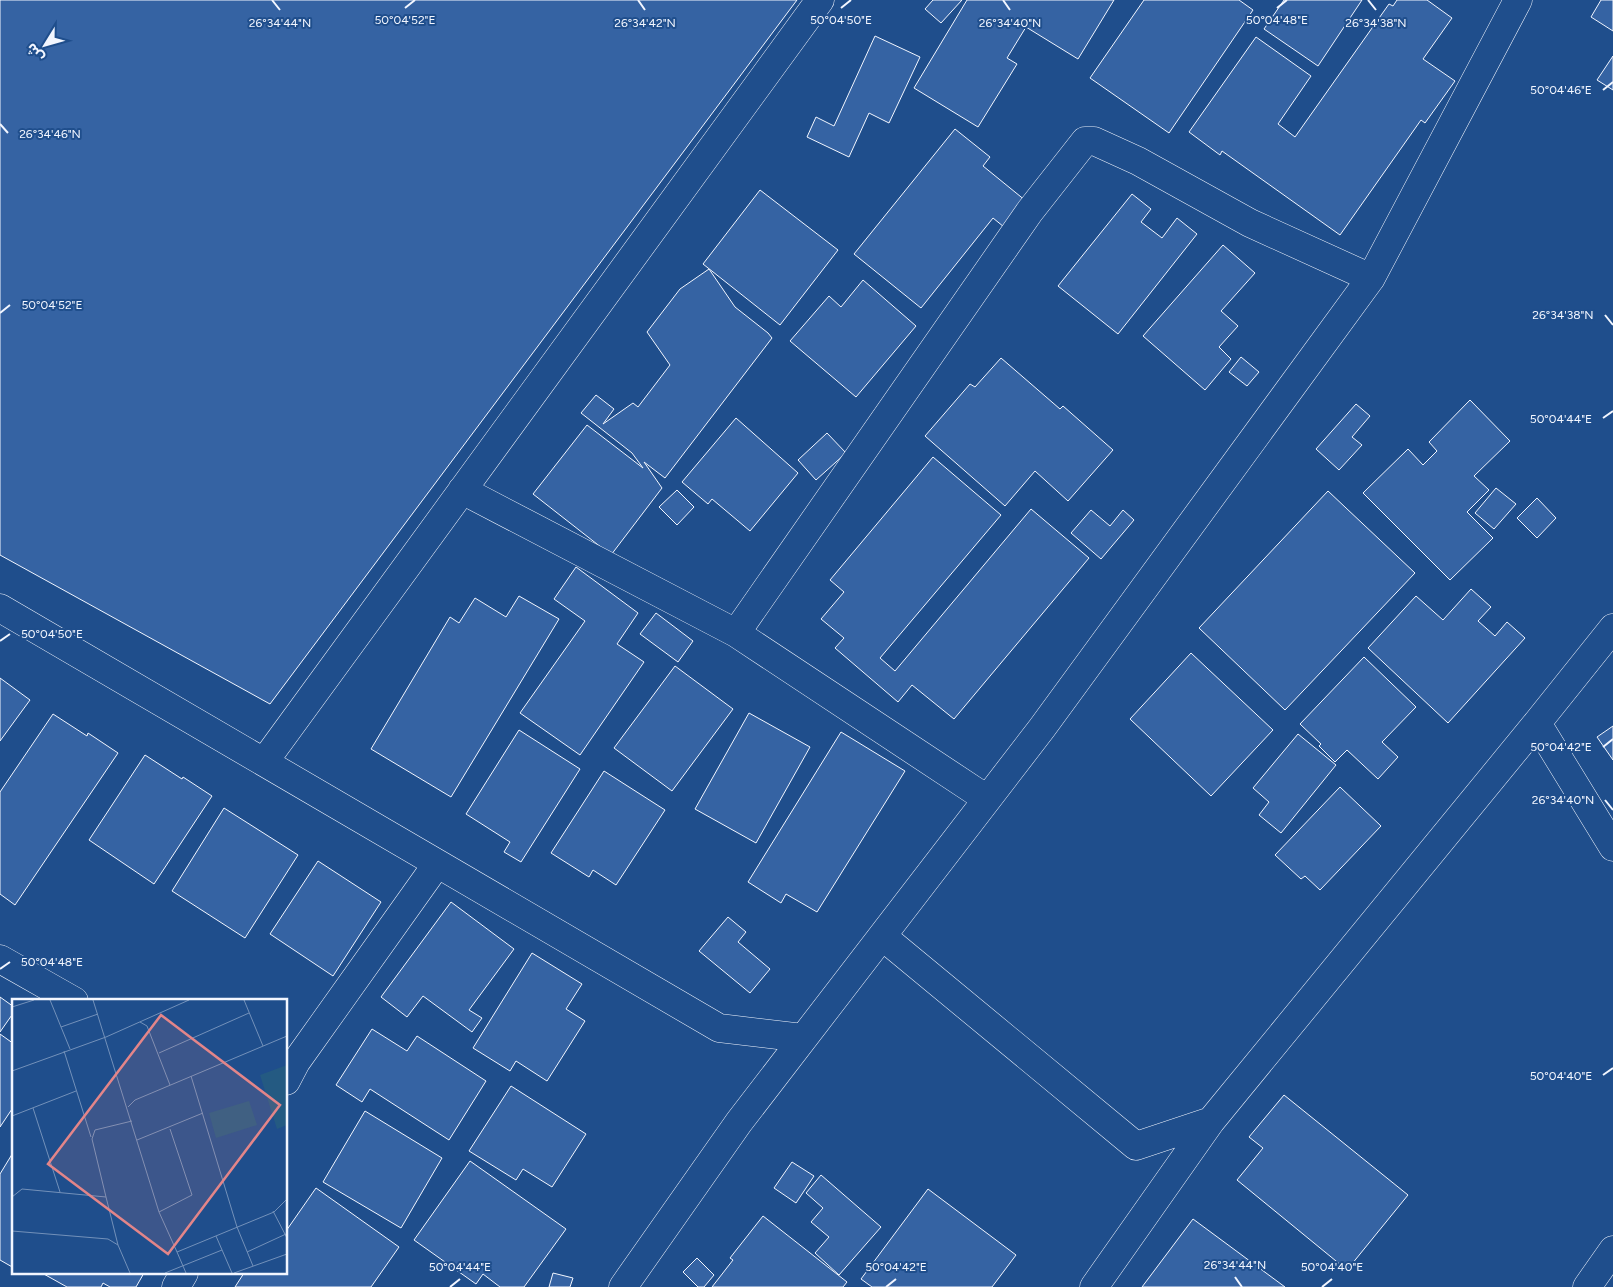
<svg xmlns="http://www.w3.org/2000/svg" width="1613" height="1287" viewBox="0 0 1613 1287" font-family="Figtree,'Noto Sans Arabic',sans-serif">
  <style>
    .building { fill: #3563a3; stroke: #f2f6ff }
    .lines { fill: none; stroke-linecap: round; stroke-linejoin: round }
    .minor-casing { stroke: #f2f6ff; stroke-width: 29 }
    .minor { stroke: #1f4e8c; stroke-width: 28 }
    .ticks { fill: none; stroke: #f2f6ff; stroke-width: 2 }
    .inset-road { fill: none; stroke: #7391ba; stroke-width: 1 }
    .view { fill: #e38589; fill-opacity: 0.15; stroke: #e38589; stroke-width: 2.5 }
    .inset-edge { fill: none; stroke: #f2f6ff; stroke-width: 2.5 }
    .ticks-label { font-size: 12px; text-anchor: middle; fill: #f2f6ff; stroke: #1f4e8c; stroke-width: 4; stroke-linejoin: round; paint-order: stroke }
  </style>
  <rect width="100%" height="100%" fill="#1f4e8c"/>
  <!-- building -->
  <path class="building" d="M0 0H797L270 704 0 555Z
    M933 0H962L941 23 925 9Z
    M967 0H1114L1078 59 1026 27 1007 58 1017 64 978 127 914 88Z
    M1144 0H1239L1253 10 1169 133 1090 78Z
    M1284 0H1362L1318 66 1264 29Z
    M1397 0H1427L1452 18 1423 59 1455 81 1425 123 1421 120 1340 235 1222 151 1220 155 1189 132 1256 37 1311 76 1278 124 1295 137 1389 4 1393 6Z
    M1601 0H1613V31L1591 17Z
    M875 36 920 57 889 123 869 113 849 157 807 137 816 117 834 126Z
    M1613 56V90L1597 80Z
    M955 129 990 157 983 166 1026 201 1004 227 993 218 921 308 854 254Z
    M760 190 838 250 780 325 703 264Z
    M1132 194 1151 209 1141 222 1162 238 1177 218 1197 234 1118 334 1058 286Z
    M1223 245 1255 273 1221 311 1238 326 1219 347 1231 359 1205 390 1143 336Z
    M709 269 735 307 768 333 772 338 665 478 644 462 662 488 611 555 533 494 587 425 643 468 632 453 581 413 596 395 614 409 603 424 633 403 638 407 670 365 647 332 680 289Z
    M863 280 916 326 856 397 790 341 829 296 841 307Z
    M1241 357 1259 372 1247 386 1229 372Z
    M1001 358 1060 409 1063 406 1113 450 1068 501 1035 471 1005 506 925 436 970 384 975 387Z
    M1470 400 1510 441 1474 476 1489 490 1467 512 1493 538 1450 580 1363 493 1408 449 1423 465 1437 451 1429 442Z
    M1356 404 1370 416 1352 437 1362 445 1339 470 1316 449Z
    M736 418 798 473 750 531 712 499 708 504 682 482Z
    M827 433 846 453 816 480 798 460Z
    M933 457 1001 515 880 658 895 671 1031 509 1089 558 954 719 912 685 898 702 835 648 844 638 821 619 844 592 830 580Z
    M1496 488 1516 504 1494 529 1475 513Z
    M677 490 694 507 677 525 659 507Z
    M1328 491 1415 573 1285 710 1199 628Z
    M1537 498 1556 518 1537 538 1517 518Z
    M1091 510 1110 526 1123 510 1134 520 1101 559 1071 533Z
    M576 567 638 613 617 644 644 662 580 755 520 713 585 621 554 599Z
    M1471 589 1491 607 1478 621 1495 636 1507 622 1525 638 1448 723 1368 648 1416 596 1443 620Z
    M519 596 559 619 451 797 371 749 450 617 459 623 475 598 506 617Z
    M656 613 693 641 678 662 640 634Z
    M1191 653 1273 730 1211 796 1130 719Z
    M1364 657 1416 707 1382 742 1398 757 1378 779 1347 750 1335 762 1319 746 1321 744 1300 724Z
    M675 666 733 709 672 791 614 748Z
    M0 678 30 700 0 741Z
    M749 713 810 747 756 843 695 809Z
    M53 714 87 736 88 733 118 753 15 905 0 894V792Z
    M1613 726V760L1597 737Z
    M519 730 580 769 521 862 504 852 510 842 466 814Z
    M841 732 905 771 817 912 786 894 781 903 748 882Z
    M1298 734 1336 765 1281 833 1259 815 1269 802 1253 788Z
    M145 755 182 779 183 777 212 796 154 884 89 840Z
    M604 771 665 810 616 885 593 870 589 877 551 853Z
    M1340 787 1381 826 1320 890 1305 876 1301 879 1275 855Z
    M224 808 298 855 245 938 172 891Z
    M318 861 381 902 333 976 270 934Z
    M451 902 514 949 469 1010 482 1018 472 1032 423 996 407 1017 381 997Z
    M728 917 746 932 738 942 770 969 750 993 699 951Z
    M532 953 582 984 566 1009 585 1021 547 1081 516 1061 510 1071 473 1048Z
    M0 997 14 1007V1012L0 1032Z
    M372 1029 407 1051 417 1036 486 1081 449 1140 370 1089 362 1102 336 1085Z
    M0 1034 14 1044V1106L0 1127Z
    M511 1086 586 1134 552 1187 523 1169 516 1180 469 1151Z
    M1284 1095 1408 1195 1347 1270 1237 1180 1263 1148 1249 1137Z
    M365 1111 442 1158 401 1228 323 1182Z
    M14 1151V1268L0 1260V1174Z
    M470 1161 566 1229 524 1287H500L483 1274 476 1284 414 1240Z
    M792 1162 814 1176 796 1203 774 1188Z
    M821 1175 881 1227 839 1275 815 1253 829 1237 811 1222 823 1208 806 1193Z
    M316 1188 399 1247 371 1287H235L244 1273H286V1231Z
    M928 1189 1016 1255 992 1287H872L861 1279Z
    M763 1216 847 1282 843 1287H712L733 1260 730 1258Z
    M1193 1219 1285 1287H1142Z
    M697 1258 714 1275 704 1287H698L683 1272Z
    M42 1273H144L136 1287H110L103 1283 101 1287H67Z
    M553 1273 573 1278 570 1287H549Z"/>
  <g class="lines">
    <!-- minor casing -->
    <g class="minor-casing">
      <path id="minor" d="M462 490 736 633 987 799
        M0 608 719 1028 803 1038
        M1613 628 1537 723 1613 847
        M736 633 1030 211 1085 141H1094L1138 161 1250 223 1371 278
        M264 762 820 0
        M882 936 1136 1146 1211 1121 1537 723
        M0 959 74 1001
        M286 1081 296 1062 437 864
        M176 1287 184 1273
        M623 1287 739 1122 1042 728 1371 278 1518 0
        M1094 1287 1211 1121
        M1587 1287 1613 1250"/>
    </g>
    <!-- minor -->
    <use href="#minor" class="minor"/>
  </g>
  <!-- ticks -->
  <path class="ticks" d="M272 0 280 10M638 0 645 10M1003 0 1010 10M1368 0 1376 10M405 8 415 0M841 8 851 0M1277 8 1287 0M1603 90 1613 82M0 124 8 133M0 313 10 305M1605 315 1613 325M1603 418 1613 411M0 641 10 634M1603 747 1613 739M1605 800 1613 810M0 969 10 962M1603 1075 1613 1068M1235 1277 1242 1287M450 1287 460 1279M886 1287 896 1279M1322 1287 1332 1279"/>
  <!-- overview -->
  <g transform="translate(12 999)">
    <rect width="275" height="275" fill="#1f4e8c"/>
    <path d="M275 66V126L265 130 248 76ZM237 102 245 126 204 139 197 114Z" fill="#245a82"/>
    <path class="inset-road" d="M38 1 58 50M81 1 147 213 165 253M232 1 251 47M0 8 22 1M128 23 135 27 158 86M49 28 86 15M52 52 79 138M147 54 237 14M0 72 94 38 177 1M179 77 225 228 241 267M116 108 123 101 275 37M21 109 48 193M0 117 64 92M125 141 191 114M0 198 10 190 94 198 106 246M94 198 80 140 83 131 120 122M261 212 275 239M147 213 180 196 158 130M0 232 96 240 106 246 118 274M204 237 220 274M235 253 274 235M153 274 210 251M174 274 165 253 262 213 275 200M222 274 275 255"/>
    <path class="view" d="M149 16 268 106 156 255 36 165Z"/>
    <rect width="275" height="275" class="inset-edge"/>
  </g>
  <g class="ticks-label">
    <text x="405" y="24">50°04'52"E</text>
    <text x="841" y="24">50°04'50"E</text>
    <text x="1277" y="24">50°04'48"E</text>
    <text x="280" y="27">26°34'44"N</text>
    <text x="645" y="27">26°34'42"N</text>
    <text x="1010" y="27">26°34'40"N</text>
    <text x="1376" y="27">26°34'38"N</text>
    <text x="1561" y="94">50°04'46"E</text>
    <text x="50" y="138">26°34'46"N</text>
    <text x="52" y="309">50°04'52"E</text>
    <text x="1563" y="319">26°34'38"N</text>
    <text x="1561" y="423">50°04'44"E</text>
    <text x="52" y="638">50°04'50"E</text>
    <text x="1561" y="751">50°04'42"E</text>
    <text x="1563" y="804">26°34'40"N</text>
    <text x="52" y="966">50°04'48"E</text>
    <text x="1561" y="1080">50°04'40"E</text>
    <text x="1235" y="1269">26°34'44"N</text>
    <text x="460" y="1271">50°04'44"E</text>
    <text x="896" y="1271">50°04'42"E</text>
    <text x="1332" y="1271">50°04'40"E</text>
  </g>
  <!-- north arrow -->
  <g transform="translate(45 45) rotate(233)" stroke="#1f4e8c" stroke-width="4" paint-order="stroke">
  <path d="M0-4L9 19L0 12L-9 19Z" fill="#f2f6ff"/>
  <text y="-8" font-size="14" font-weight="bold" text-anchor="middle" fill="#f2f6ff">ش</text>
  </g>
</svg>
